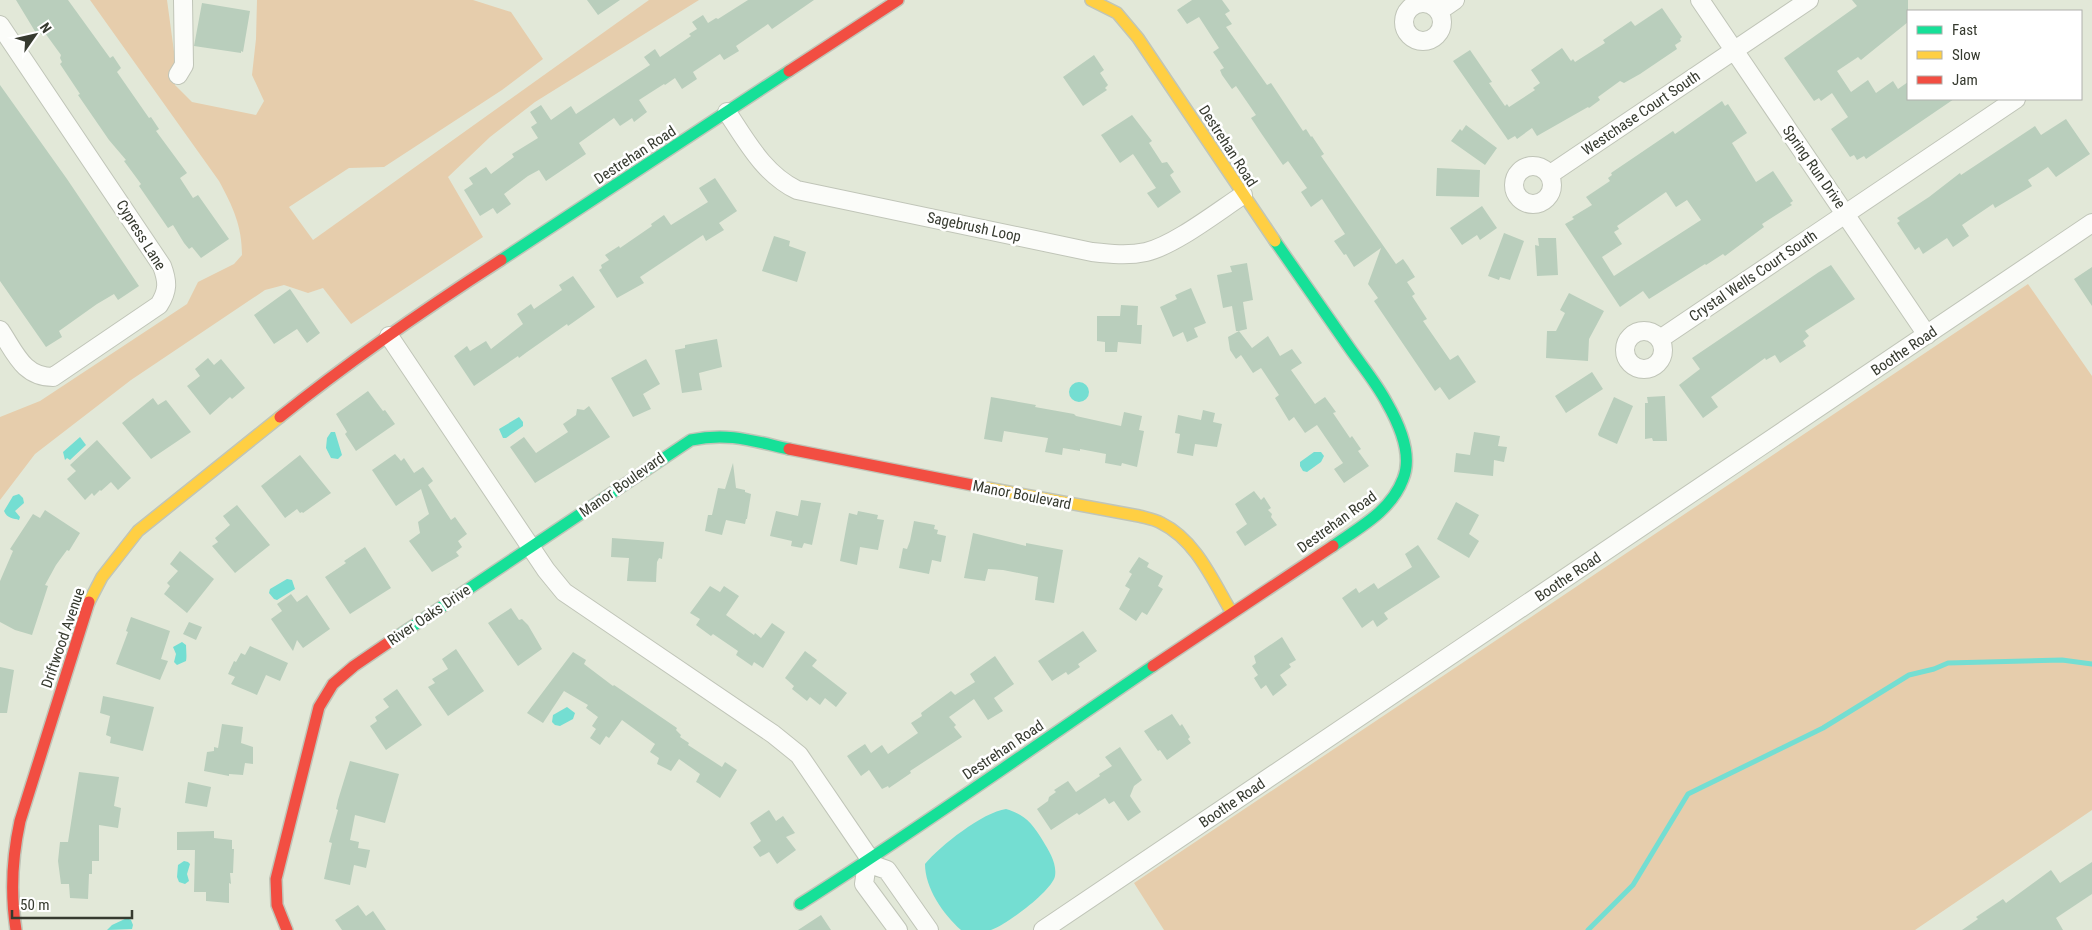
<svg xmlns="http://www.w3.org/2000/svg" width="2092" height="930" viewBox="0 0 2092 930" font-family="'Roboto Condensed',sans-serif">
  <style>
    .green { fill: #e6cdac }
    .water { fill: #74ded2 }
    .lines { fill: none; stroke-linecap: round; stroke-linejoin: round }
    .stream { stroke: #74ded2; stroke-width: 5 }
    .building { fill: #b9cebc; fill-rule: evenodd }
    .street-casing { stroke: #c0c5b8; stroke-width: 20 }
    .fast-casing { stroke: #c0c5b8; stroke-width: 14 }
    .slow-casing { stroke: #c0c5b8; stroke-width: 14 }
    .jam-casing { stroke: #c0c5b8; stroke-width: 14 }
    .street { stroke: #fbfcf9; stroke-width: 18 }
    .fast { stroke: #16e098; stroke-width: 11 }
    .slow { stroke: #ffcf43; stroke-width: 11 }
    .jam { stroke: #f24e42; stroke-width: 11 }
    .labels { text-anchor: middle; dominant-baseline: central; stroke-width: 5; stroke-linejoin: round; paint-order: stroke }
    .street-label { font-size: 15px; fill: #363a2f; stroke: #fff }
  </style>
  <rect width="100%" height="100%" fill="#e2e8d8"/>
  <!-- green -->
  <path class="green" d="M90 0H167L175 59V85L192 102 256 115 264 101 252 75 256 39 257 0H473L511 12 543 59 502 90 384 167 349 168 289 207 313 240 649 0H699L535 102 490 137 448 177 483 237 351 324 323 288 308 293 284 285 265 290 131 380 35 454 0 500V417L40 401 187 304 198 282 234 264 242 255C242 226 233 207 219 181Z
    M2028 284 2092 376V810L1915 930H1164L1134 883Z"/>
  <!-- water -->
  <path class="water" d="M1069 392a10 10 0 1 1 20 0a10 10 0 1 1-20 0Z
    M519 417 523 422V426L506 438H503L499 429Z
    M331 432H335L342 455 338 459 331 458 326 448 327 438Z
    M80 437 86 445 70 460 67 458 65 460 63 452Z
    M1314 452H1321L1324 456 1321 462 1307 472 1303 471 1300 466V462Z
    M19 494 23 498 24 503 15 511 20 517 19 520C14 518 7 519 4 511L13 496Z
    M287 579 292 580 295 589 277 600 274 599 269 593 270 589Z
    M182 642 186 645C186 650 187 656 186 661L177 665 174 662 176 654 173 647Z
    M567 707 575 713 573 719 560 726 555 725 552 722 553 715Z
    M1006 809C1025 815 1032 823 1043 841 1049 851 1057 863 1055 876 1052 891 1006 925 991 930 983 930 970 930 961 930 943 914 925 888 925 864 940 846 983 812 1006 809Z
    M184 861 188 862 190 864 187 874 189 881 185 884 179 882 177 877 178 865Z
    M127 918 131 920 133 925 132 929 107 930 112 925Z"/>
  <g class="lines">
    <!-- stream -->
    <path class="stream" d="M1588 930 1633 885 1688 794 1823 728 1909 675 1934 669 1948 663 2062 660 2092 664"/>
  </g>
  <!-- building -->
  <path class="building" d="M16 0H68L110 58 113 56 121 68 117 72 149 118 151 117 159 129 156 131 187 173 180 178 193 198 198 195 229 239 201 258 192 247 189 249 184 243 173 225 168 228 139 186 141 184 124 161 126 160 109 140 78 95 80 94 60 64 62 62 60 58 61 55 45 33 42 35 39 32 36 33Z
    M587 0H620L598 15Z
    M748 0H814L772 29 768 24 736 46 739 51 724 60 720 54 693 72 697 79 682 89 675 78 665 85 664 84 639 100 647 112 634 122 632 118 620 126 614 118 579 143 586 154 546 181 539 170 528 176 504 194 511 204 497 214 493 208 480 216 464 190 473 184 469 178 486 167 491 174 514 157 512 154 538 138 531 127 537 123 530 112 541 105 551 120 571 106 576 114 650 65 644 57 655 49 660 57 691 36 689 34 697 29 692 22 703 15 708 23 716 18 718 19Z
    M1192 0H1222L1230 11 1225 14 1232 24 1226 27 1267 85 1271 83 1303 131 1306 129 1311 137 1312 136 1324 154 1321 156 1396 264 1403 259 1408 266 1415 277 1407 282 1415 294 1412 296 1427 319 1423 321 1450 360 1458 355 1476 382 1449 400 1440 387 1435 391 1374 301 1378 298 1368 284 1381 248 1354 267 1346 254 1344 255 1334 241 1345 234 1322 199 1311 207 1301 192 1307 188 1288 161 1283 165 1261 133 1251 118 1256 115 1236 86 1232 89 1222 75 1220 70 1224 68 1213 52 1219 48 1199 17 1187 24 1177 10Z
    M1852 0H1908V22L1861 60 1858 57 1837 71 1851 92 1868 80 1876 93 1893 81 1898 89 1908 82V99H1954L1866 159 1864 156 1857 160 1854 155 1850 157 1831 129 1848 117 1832 93 1821 101 1819 98 1814 101 1784 58 1857 6Z
    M202 3 250 11 243 52 241 51V53L194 46Z
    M1662 8 1682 37 1680 39 1681 41 1675 45 1677 49 1640 74 1624 83 1620 81 1598 97 1600 100 1589 108 1588 107 1537 136 1532 128 1517 139 1515 136 1508 140 1453 61 1470 50 1492 82 1489 83 1505 106 1507 104 1509 107 1535 90 1533 88 1540 83 1531 70 1562 48 1571 61 1573 59 1575 62 1605 43 1603 40 1631 21 1635 26Z
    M1094 55 1104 70 1100 73 1108 85 1105 88 1107 90 1083 106 1063 77Z
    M0 85 67 179 139 286 118 300 114 294 97 304 59 331 62 337 46 347 0 281Z
    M1722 101 1725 106 1728 104 1747 133 1732 143 1756 182 1773 171 1793 201 1790 203 1792 205 1762 224 1764 227 1725 256 1723 254 1706 265 1705 264 1649 299 1643 291 1620 307 1565 224 1574 219 1572 217 1592 205 1586 197 1610 181 1608 178 1612 175 1611 173 1673 131 1675 134ZM1666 192 1676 207 1687 200 1701 220 1614 276 1602 257 1622 244 1614 232 1619 229 1617 226Z
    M1132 115 1152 141 1149 143 1162 163 1167 162 1174 172 1170 175 1181 192 1158 208 1147 193 1156 188 1133 154 1120 163 1101 135Z
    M2066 119 2090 154 2056 177 2048 167 2028 180 2032 186 1995 208 1993 204 1962 225 1969 236 1953 247 1947 238 1923 254 1919 247 1915 250 1897 223 1900 221 1897 218 1929 197 1960 173 1961 175 2035 126 2041 135Z
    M1466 125 1497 148 1485 165 1451 141 1460 129 1462 131Z
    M1437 168 1480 170 1479 197 1436 196Z
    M715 178 737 211 719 223 724 230 706 241 703 235 640 277 644 283 617 298 599 270 602 268 601 265 609 260 605 255 619 246 620 248 652 226 651 224 664 215 671 225 708 202 699 188Z
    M1482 206 1497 228 1480 240 1477 235 1462 245 1450 228Z
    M1504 233 1524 241 1510 280 1500 277 1499 280 1488 276Z
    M774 236 790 241 789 246 806 252 797 282 762 271Z
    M1538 238H1556L1558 275 1537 276 1535 245 1539 246Z
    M1247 263 1253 300 1243 302 1247 329 1239 331 1252 348 1268 336 1280 356 1292 349 1302 363 1291 370 1315 404 1325 397 1336 412 1333 413 1350 438 1352 436 1361 449 1358 451 1369 466 1344 483 1334 469 1343 463 1317 425 1305 433 1294 417 1289 421 1275 398 1279 395 1261 368 1253 373 1241 355 1236 359 1230 350 1228 337 1239 331H1236L1232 306 1223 308 1217 275 1232 272 1230 266Z
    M1831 265 1855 299 1805 331 1809 336 1803 341 1806 346 1780 363 1775 355 1766 360 1765 358 1711 397 1718 407 1703 418 1679 385 1700 369 1692 358 1819 272Z
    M2092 267V306L2074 279Z
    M573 276 595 307 568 326 567 324 527 352 519 358 518 356 474 386 454 356 467 346 470 351 486 341 491 349 523 324 517 314 531 304 534 309 562 290 559 285Z
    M1191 288 1206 323 1194 328 1198 337 1187 342 1183 332 1173 337 1160 307 1177 299 1175 295Z
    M290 289 320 333 307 343 297 329 274 344 254 315Z
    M1569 293 1604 311 1589 339 1588 361 1546 358 1547 331H1556L1565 313 1560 310Z
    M1121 305 1138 306 1137 325H1142L1141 344 1118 342 1117 352H1105V342L1097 341V316H1120Z
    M717 339 722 367 699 373 702 390 682 393 675 350 685 348V345Z
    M208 358 214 365 221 359 245 388 232 399 230 397 210 415 187 386 200 376 195 369Z
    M646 359 660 384 643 394 651 409 633 417 611 378Z
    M1592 372 1603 389 1566 413 1555 396Z
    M368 391 383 411 385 410 395 424 356 451 345 434 347 432 336 414Z
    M1665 396 1667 441H1653L1652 438 1645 439V403H1648L1647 397Z
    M991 397 1036 405 1035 407 1074 414 1076 416 1121 426 1124 412 1142 416 1139 430 1144 431 1137 467 1122 463 1121 466 1105 463 1106 454 1080 449V451L1063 448 1062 455 1045 452 1048 438 1004 431 1002 442 984 439Z
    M1614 397 1633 406 1617 444 1599 436 1598 434Z
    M153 398 158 405 166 400 191 432 151 459 122 423Z
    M589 406 610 437 535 483 510 447 524 437 536 453 568 432 563 424 576 415 577 409 584 410Z
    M1203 410 1215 413 1213 422 1222 424 1217 447 1195 444 1193 456 1177 453 1180 434 1175 433 1178 415 1201 420Z
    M1474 432 1500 436 1498 446 1507 447 1504 462 1494 460 1493 476 1454 472 1456 453 1470 455Z
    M97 440 131 478 118 490 111 482 101 491 100 490 94 496 92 493 85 500 67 479 76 471 70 465Z
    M395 454 401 461 404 458 414 473 423 467 433 481 428 485 451 520 455 517 467 534 458 541 462 547 456 552 459 556 432 572 409 541 420 533 418 522 429 514 421 489 396 506 372 470Z
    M300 455 331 493 303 513 302 512 300 513 297 509 285 518 261 486Z
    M733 463 736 488 745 490V492L751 494 747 519H746L745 524 726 520 722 535 705 531 708 515H712L718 488 725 489Z
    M1254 491 1261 500 1264 497 1271 508 1268 510 1272 514 1271 517 1277 525 1245 546 1236 532 1247 524 1235 504Z
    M801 500 821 503 812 545 804 543 802 548 791 546 792 541 770 536 776 511 798 516Z
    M1456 502 1479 515 1469 534 1479 541 1469 558 1437 539Z
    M237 505 270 545 235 573 212 546 218 542 215 538 230 525 223 516Z
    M45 510 80 533 69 551 67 550 56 565 45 585 48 586 32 635 15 630 0 622V581L13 551 10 549 33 514 40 518Z
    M858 511 878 515 877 519 884 520 878 550 860 547 857 565 840 561 849 513 857 515Z
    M914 521 935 525 934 529 938 530 937 534 946 536 941 562 932 560 929 574 899 568 903 548 907 549 910 541Z
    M973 533 1026 546V543L1063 550 1054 603 1035 600 1038 577 1003 570 988 569 985 581 964 578Z
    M612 538 664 542 662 559 659 558 657 562 656 582 627 581 629 558 611 557Z
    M1418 545 1440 577 1384 613 1388 619 1377 627 1373 620 1362 628 1342 598 1356 588 1359 593 1374 583 1378 589 1412 567 1405 554Z
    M365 547 391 588 350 614 325 577 346 563 344 561Z
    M180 551 214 579 187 613 164 594 170 586 167 583 178 571 170 564Z
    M1139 557 1149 563 1147 567 1163 576 1158 586 1163 589 1147 615 1142 612 1136 621 1119 609 1130 589 1125 586 1132 574 1129 572Z
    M710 586 720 592 724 586 739 596 726 615 754 635 755 633 761 638 772 623 785 632 763 668 754 662 752 666 736 655 738 651 713 634 711 636 696 625 700 619 690 613Z
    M291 594 297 602 307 595 330 629 303 648 297 640 293 651 271 619 282 611 277 604Z
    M511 608 519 620 522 619 528 625 542 649 518 666 488 623Z
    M131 617 170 631 161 659 168 661 160 680 116 664 128 632 126 631Z
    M189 622 202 627 196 640 183 634Z
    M1083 631 1097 651 1078 664 1080 667 1068 675 1066 672 1052 681 1038 661Z
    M1282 637 1296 660 1289 664 1291 667 1280 675 1287 685 1273 696 1266 685 1261 689 1254 678 1258 675 1252 666 1256 663 1254 656Z
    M250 646 288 663 280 681 266 675 257 695 231 684 235 677 228 674 234 661 236 662 241 653 245 655Z
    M456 649 484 691 448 716 428 687 435 683 432 679 448 669 442 659Z
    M805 651 817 660 812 666 847 693 836 707 825 698 820 705 810 697 807 701 792 689 794 686 785 678Z
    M573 652 586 660 584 664 613 686 614 685 677 728 676 730 681 735 680 737 689 743 688 745 722 767 725 762 737 770 720 798 698 783 696 782 700 774 679 759 671 771 657 764 659 758 650 752 655 744 622 720 609 738 606 736 600 745 590 738 596 729 592 726 598 717 586 708 588 705 564 691 543 723 527 713Z
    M995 656 1014 684 994 698 1003 711 988 720 974 699 949 717 956 725 954 727 962 737 910 771 911 773 889 788 888 786 882 789 869 770 861 776 847 756 865 744 871 753 882 745 888 754 918 733 911 723 922 716 921 713 951 691 955 695 975 682 970 674Z
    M0 667 14 670 7 713H0Z
    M397 689 422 725 386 750 370 726 377 721 375 717 389 707 383 699Z
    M103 696 154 707 143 751 110 743 111 737 106 735 110 716 100 713Z
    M1172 714 1180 726 1182 724 1190 737 1188 739 1191 743 1167 760 1160 750 1158 751 1144 731Z
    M222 724 243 727 241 743 253 747V764L245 763 243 775 229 774V776L204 771 207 752 214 751V747L218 748Z
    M1120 747 1142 780 1134 786 1130 796 1141 812 1128 821 1114 801 1109 804 1105 798 1079 815 1077 813 1051 830 1037 809 1048 801 1049 797 1056 792 1054 790 1068 781 1076 792 1100 776 1099 774 1112 766 1105 757Z
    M350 761 399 774 385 823 355 815 350 840 359 842 358 848 370 850 366 868 354 865 350 885 324 879 332 843 329 842 338 810 336 809 338 800Z
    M79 772 119 777 114 806 121 808 118 828 99 825V861H92V874H89L88 899 70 898 69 884H61L58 861 60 842H68Z
    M188 782 211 787 207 807 185 803Z
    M769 810 776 821 783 816 795 833 786 837 796 850 777 864 769 852 760 857 753 847 761 841 750 823Z
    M214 831V838L232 840V849H234L233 873H230L231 884 229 883V903L206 901V892H194L195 850H177V832Z
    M2092 862V894L2056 918 2063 930H1962L1978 919 1976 917 2003 899 2006 903 2051 870 2060 883Z
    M358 905 366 916 373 911 386 930H342L335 920Z
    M821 915 831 930H798Z"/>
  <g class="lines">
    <!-- street casing -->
    <g class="street-casing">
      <path id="street" d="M1700 0 1927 335
        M1404 22a19 19 0 1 1 38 0a19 19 0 1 1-38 0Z
        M1439 11 1455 0
        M0 25 162 266C168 282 168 291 159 305L53 377C23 377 15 352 0 330
        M178 75 184 65 183 0
        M727 112C747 142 764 174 797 190L1092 252C1110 254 1128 256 1146 252 1175 245 1217 212 1243 195
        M1514 185a19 19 0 1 1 38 0a19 19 0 1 1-38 0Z
        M1549 175 1809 0
        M1625 350a19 19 0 1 1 38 0a19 19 0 1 1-38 0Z
        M389 336 546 570 564 592 773 734 799 755 870 859 867 863 864 884 898 930
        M1660 339 2016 99
        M867 863 887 870 929 930
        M1043 930 2092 223"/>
    </g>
    <!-- fast casing -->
    <g class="fast-casing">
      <path id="fast" d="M1275 241C1300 277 1325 313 1351 350 1363 367 1377 384 1387 403 1399 424 1413 455 1403 479 1391 511 1360 527 1333 546
        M501 260 789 71
        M398 636 691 440C728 432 753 441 789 449
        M800 904C920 828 1035 746 1153 666"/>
    </g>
    <!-- slow casing -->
    <g class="slow-casing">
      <path id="slow" d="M1091 0 1117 13 1138 38 1275 241
        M982 487 1139 516C1146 518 1154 519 1161 523 1196 540 1213 581 1232 613
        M89 602 102 577 138 531 280 417"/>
    </g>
    <!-- jam casing -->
    <g class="jam-casing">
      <path id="jam" d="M789 71 898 0
        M280 417C351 360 425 309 501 260
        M789 449 982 487
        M1153 666 1333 546
        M16 930C10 893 12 858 20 821L89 602
        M287 930 277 905 276 879 319 707 333 684 354 666 398 636"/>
    </g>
    <!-- street -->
    <use href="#street" class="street"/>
    <!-- fast -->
    <use href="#fast" class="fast"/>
    <!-- slow -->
    <use href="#slow" class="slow"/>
    <!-- jam -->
    <use href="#jam" class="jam"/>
  </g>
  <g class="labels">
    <!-- street labels -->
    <g class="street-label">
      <text transform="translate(1641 113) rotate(-34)">Westchase Court South</text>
      <text transform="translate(1228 146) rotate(57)">Destrehan Road</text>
      <text transform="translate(635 155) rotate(-33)">Destrehan Road</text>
      <text transform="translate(1814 167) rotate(55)">Spring Run Drive</text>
      <text transform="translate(974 227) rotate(12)">Sagebrush Loop</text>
      <text transform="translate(141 235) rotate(58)">Cypress Lane</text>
      <text transform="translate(1753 276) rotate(-34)">Crystal Wells Court South</text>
      <text transform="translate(1904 351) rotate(-34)">Boothe Road</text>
      <text transform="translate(622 485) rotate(-35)">Manor Boulevard</text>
      <text transform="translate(1022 495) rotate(11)">Manor Boulevard</text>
      <text transform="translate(1337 522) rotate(-36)">Destrehan Road</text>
      <text transform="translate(1568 577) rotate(-34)">Boothe Road</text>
      <text transform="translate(429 615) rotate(-34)">River Oaks Drive</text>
      <text transform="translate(63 638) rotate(-71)">Driftwood Avenue</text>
      <text transform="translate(1003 750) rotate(-34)">Destrehan Road</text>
      <text transform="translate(1232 803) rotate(-34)">Boothe Road</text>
    </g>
  </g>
  <!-- legend -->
  <rect x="1907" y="10" width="175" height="90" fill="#ffffff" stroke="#afb0ac"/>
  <rect x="1917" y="26" width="25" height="8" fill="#16e098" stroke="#afb0ac"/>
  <text x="1952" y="35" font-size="15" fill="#363a2f">Fast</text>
  <rect x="1917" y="51" width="25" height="8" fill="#ffcf43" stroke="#afb0ac"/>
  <text x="1952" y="60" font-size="15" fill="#363a2f">Slow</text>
  <rect x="1917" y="76" width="25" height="8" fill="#f24e42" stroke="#afb0ac"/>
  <text x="1952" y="85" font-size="15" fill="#363a2f">Jam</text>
  <!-- north arrow -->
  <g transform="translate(35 35) rotate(56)" stroke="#ffffff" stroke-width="4" paint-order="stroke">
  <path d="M0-4L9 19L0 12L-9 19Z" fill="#363a2f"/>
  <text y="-8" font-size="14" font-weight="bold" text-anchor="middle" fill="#363a2f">N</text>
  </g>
  <!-- scale -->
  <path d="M12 910v8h120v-8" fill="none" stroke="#363a2f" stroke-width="2.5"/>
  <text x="20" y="910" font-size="15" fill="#363a2f" stroke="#ffffff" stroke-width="4" paint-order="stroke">50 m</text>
</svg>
